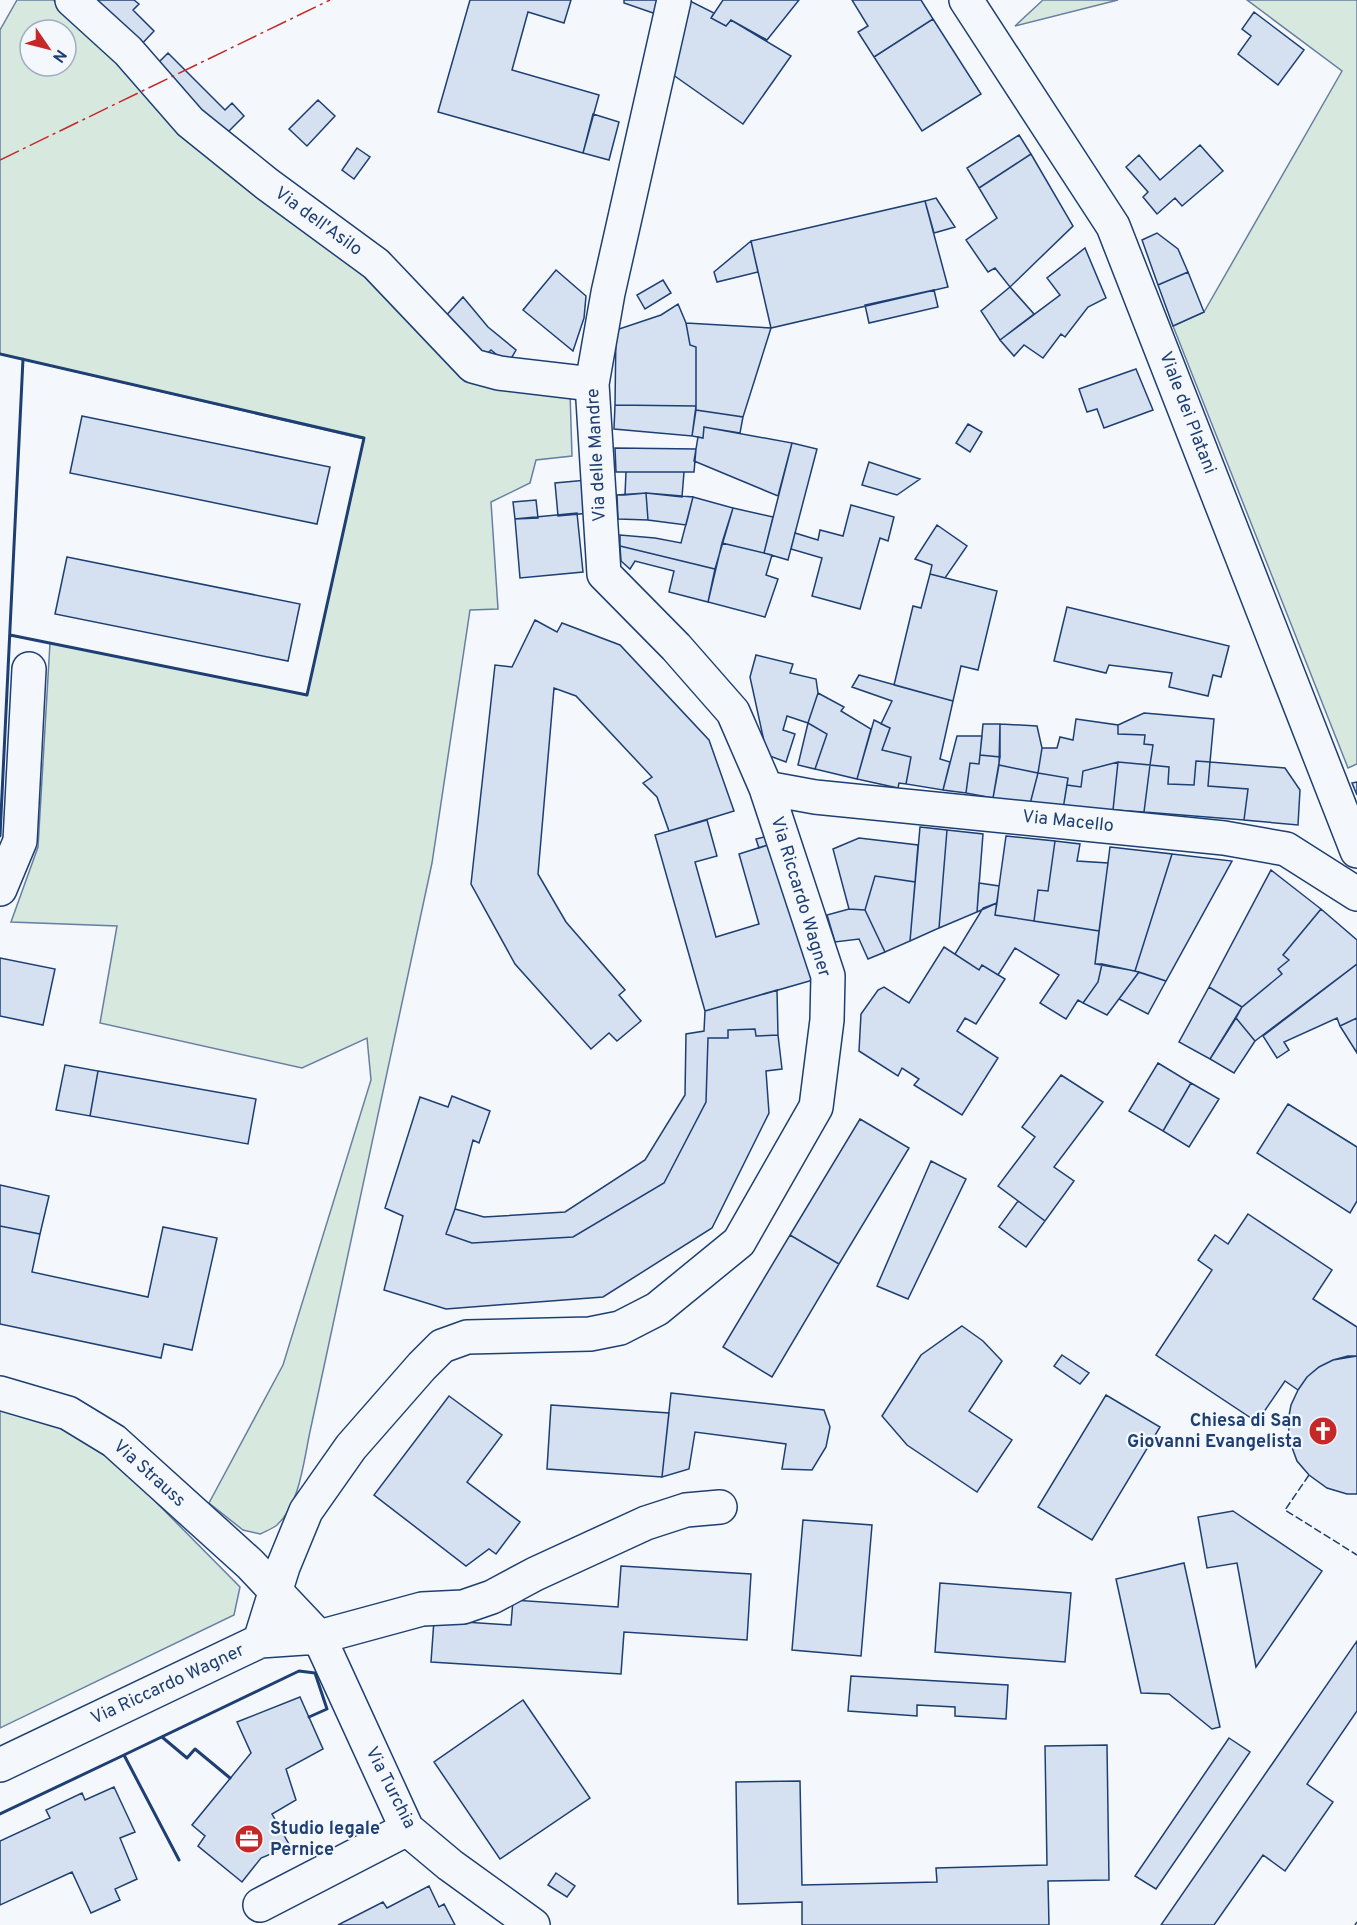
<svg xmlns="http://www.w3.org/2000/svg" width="1357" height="1925" viewBox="0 0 1357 1925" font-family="Overpass,sans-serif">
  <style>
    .green { fill: #d7e8df; stroke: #687fa3; stroke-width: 1.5; fill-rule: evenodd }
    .building { fill: #d5e0f0; stroke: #1d3f73; stroke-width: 1.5 }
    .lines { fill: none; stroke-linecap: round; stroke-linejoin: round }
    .street-casing { stroke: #1d3f73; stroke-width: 36 }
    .secondary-casing { stroke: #1d3f73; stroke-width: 36 }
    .street { stroke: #f4f7fb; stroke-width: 33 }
    .secondary { stroke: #f4f7fb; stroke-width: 33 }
    .fence { stroke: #1d3f73; stroke-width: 1.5; stroke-dasharray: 8 3; stroke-linecap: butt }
    .wall { stroke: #1d3f73; stroke-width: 3 }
    .power { stroke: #c62828; stroke-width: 1.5; stroke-dasharray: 21 4.5 3 4.5; stroke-linecap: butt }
    .labels { text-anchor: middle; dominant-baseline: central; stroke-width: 4.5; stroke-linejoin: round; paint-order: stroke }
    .street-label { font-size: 18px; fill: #1d3f73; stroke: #f4f7fb }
    .poi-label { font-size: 18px; font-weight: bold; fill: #1d3f73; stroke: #f4f7fb; text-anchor: end }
  </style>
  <rect width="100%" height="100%" fill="#f4f7fb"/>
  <!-- green -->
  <path class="green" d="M17 0H53L106 44 365 267 460 367 570 392 572 456 536 460 530 483 491 502 498 609 470 610 432 863 311 1427C304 1457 301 1503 277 1525 272 1529 266 1531 260 1534L243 1530 209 1503 283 1365 371 1080 367 1038 302 1068 100 1023 117 926 11 922 38 847 50 643 307 695 364 439 0 354V30ZM30 30H66V66H30Z
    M1043 0H1118L1015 26Z
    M1247 0H1357V764L1348 768 1173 326 1204 312 1342 71Z
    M0 1406 56 1423 92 1444 149 1495 240 1587 234 1615 0 1728Z"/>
  <!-- building -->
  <path class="building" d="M86 0H134L139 4 133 10 154 31 138 48Z
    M470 0H571L564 23 528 12 512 70 599 95 583 153 438 112Z
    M624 0H660L656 14 624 3Z
    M688 0 714 13 711 18 726 26 731 20 791 56 743 124 669 72Z
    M723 0H799L767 40 731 20 726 26 711 18Z
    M852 0H921L933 19 874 57 858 32 868 26Z
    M1254 12 1304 50 1278 85 1238 54 1251 36 1242 29Z
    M933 19 981 94 922 131 874 57Z
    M168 53 225 110 232 103 244 116 224 136 155 66Z
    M318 100 335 116 307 146 289 129Z
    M593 114 619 122 609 160 583 153Z
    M1019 135 1031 154 979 188 967 168Z
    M1200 145 1223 171 1182 206 1175 198 1157 214 1143 197 1148 192 1126 167 1139 155 1160 180Z
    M357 148 370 157 354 179 342 170Z
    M1031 154 1073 226 1010 287 995 268 988 272 966 240 997 218 979 188Z
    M936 198 955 227 934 233 925 201Z
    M925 201 948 287 771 328 751 241Z
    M1157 233 1178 249 1188 272 1158 285 1142 240Z
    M751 241 758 272 717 282 714 272Z
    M1085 248 1106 298 1088 307 1065 337 1061 334 1043 358 1024 345 1014 356 1000 340 1060 295 1047 278Z
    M556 270 586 296 584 318 573 351 523 310Z
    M1188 272 1204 312 1173 326 1158 285Z
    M663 280 671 293 645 309 637 295Z
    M1010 287 1034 314 1000 340 981 311Z
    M934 290 938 307 869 323 865 305Z
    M463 297 488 327 516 350 508 364 491 350 483 358 443 319Z
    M678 304 686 323 690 345 696 347V406L615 405 616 330 661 315Z
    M686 323 771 328 743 417 696 410V347L690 345Z
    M1136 369 1153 410 1104 428 1097 409 1087 412 1079 389Z
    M615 405 696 406 692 436 614 429Z
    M696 410 743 417 740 433 704 427 703 438 692 436Z
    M82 416 330 467 317 524 70 473Z
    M968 424 982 432 970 452 956 443Z
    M704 427 792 443 778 496 694 461 698 437 703 438Z
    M792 443 817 449 788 560 764 553Z
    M615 448 696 449 694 472H616Z
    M869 462 920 479 897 495 862 485Z
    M626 472H684L682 497 646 493 625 495Z
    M587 480 590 513 558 516 555 483Z
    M646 493 648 520 618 519 617 495Z
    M646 493 693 497 686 525 648 520Z
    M693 497 733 508 715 569 620 546V535L655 538 681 543Z
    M536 500 538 518 515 519 513 502Z
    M851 505 894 517 888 541 880 538 860 609 812 596 822 558 791 549 795 533 818 540 820 530 843 536Z
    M733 508 773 517 764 553 722 543Z
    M577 513 583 572 520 578 515 519Z
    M937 525 967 546 945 578 930 574 932 565 915 559Z
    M722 543 772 555 766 575 778 579 765 617 708 602Z
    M620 546 715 569 708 602 669 592 674 571 635 561 630 569 621 561Z
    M67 557 300 604 288 661 55 614Z
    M930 574 997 591 978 670 961 666 953 701 894 685 913 606 921 608Z
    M1067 607 1229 646 1221 677 1213 675 1208 696 1169 687 1172 673 1109 665 1106 673 1054 661Z
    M535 620 557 632 562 623 620 645 709 740 734 811 669 831 657 797 643 783 652 777 576 696 554 688 538 874 566 922 625 990 619 995 641 1021 617 1041 609 1033 591 1049 515 964 471 884 495 665 512 667Z
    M756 655 793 664 790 673 816 679 818 693 808 723 787 716 783 730 795 734 786 762 767 755 750 677Z
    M859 675 953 701 940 759 950 762 943 790 906 784 911 757 882 750 890 728 881 724 892 701 852 687Z
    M818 693 844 707 841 711 871 729 857 779 815 769 827 734 808 723Z
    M1144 713 1214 719 1210 762 1196 761 1194 785 1168 784 1169 767 1150 765 1153 745 1144 744 1145 735 1118 734V725Z
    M1076 719 1118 725V734L1145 735 1144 744 1153 745 1150 765 1118 762 1083 771 1081 787 1067 785 1068 778 1038 773 1042 748H1057L1060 737 1073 740Z
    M874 720 890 728 882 750 911 757 906 784 899 783 898 788 857 779Z
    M808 723 827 734 815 769 798 765Z
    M983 724H1000V757L980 755Z
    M1000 724 1037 726 1042 748 1038 773 999 765Z
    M957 736H982L979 764 970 763 966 793 943 790Z
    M980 755 1000 757 993 798 966 793 970 763 979 764Z
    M1196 761 1210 762 1208 786 1248 789 1244 820 1144 812 1150 765 1169 767 1168 784 1194 785Z
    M1118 762 1150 765 1144 812 1113 810Z
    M1118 762 1113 810 1084 812 1063 809 1067 785 1081 787 1083 771Z
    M1210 762 1285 768 1300 790 1298 825 1244 820 1248 789 1208 786Z
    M999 765 1038 773 1030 804 993 798Z
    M1038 773 1068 778 1063 809 1030 804Z
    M1357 782V795L1352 783Z
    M707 820 717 856 695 862 716 937 759 924 739 854 774 843 813 980 705 1011 655 835Z
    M920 827 947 830 939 928 910 941Z
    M947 830 983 834 977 912 939 928Z
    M772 835 774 843 759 848 756 839Z
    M1006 836 1055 841 1048 891 1038 890 1034 921 995 915Z
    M859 838 918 845 915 882 875 876 865 910 849 909 833 849Z
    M1055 841 1080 844 1077 861 1108 863 1099 931 1034 921 1038 890 1048 891Z
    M1110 847 1172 854 1135 971 1095 964Z
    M1172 854 1232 861 1166 981 1135 971Z
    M1271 870 1321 909 1283 955 1289 960 1278 969 1282 974 1242 1007 1209 987Z
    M875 876 915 882 910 941 885 952 865 910Z
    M979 883 999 886 997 903 977 912Z
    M997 903 995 915 1099 931 1095 964H1102L1098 982 1083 1003 1078 1000 1066 1019 1040 1003 1059 975 1015 948 998 975 982 965 979 970 955 954 983 908Z
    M849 909 865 910 885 952 868 959 859 939 835 942 827 915Z
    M1321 909 1357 940V964L1255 1041 1236 1018 1242 1007 1282 974 1278 969 1289 960 1283 955Z
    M944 947 979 970 982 965 1005 979 976 1024 965 1018 957 1031 998 1058 962 1115 914 1085 919 1079 902 1068 898 1076 859 1051 861 1014 878 990 884 987 909 1003Z
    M0 958 55 969 43 1025 0 1016Z
    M1102 964 1139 972 1107 1015 1083 1003 1098 982Z
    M1357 964V1018L1340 1026 1337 1018 1284 1042 1289 1050 1277 1058 1263 1036Z
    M1139 972 1166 981 1148 1014 1119 999Z
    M1209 987 1242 1007 1210 1059 1179 1042Z
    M777 990 778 1035 756 1036 755 1029 728 1030V1038H708L706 1102 664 1183 573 1237 472 1243 446 1234 455 1209 484 1217 565 1212 645 1160 685 1095 686 1034 704 1031 705 1011Z
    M1236 1018 1255 1041 1234 1073 1210 1059Z
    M1357 1018V1053L1340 1026Z
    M755 1029 756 1036 778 1035 782 1069 766 1071 769 1113 712 1228 603 1297 446 1309 384 1290 403 1216 385 1208 420 1097 448 1107 452 1096 490 1111 479 1143 473 1140 455 1209 446 1234 472 1243 573 1237 664 1183 706 1102 708 1038H728V1030Z
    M1158 1063 1191 1083 1163 1131 1129 1111Z
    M65 1065 98 1071 90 1116 56 1110Z
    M98 1071 256 1099 248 1144 90 1116Z
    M1061 1075 1103 1102 1054 1167 1074 1181 1045 1221 998 1186 1035 1137 1022 1127Z
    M1191 1083 1219 1099 1189 1147 1163 1131Z
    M1288 1104 1357 1147V1201L1350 1213 1257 1153Z
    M860 1119 909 1148 839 1264 790 1235Z
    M931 1161 966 1179 908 1299 877 1286Z
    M0 1185 49 1196 40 1234 0 1226Z
    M1018 1201 1045 1221 1026 1247 999 1227Z
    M1248 1214 1332 1270 1313 1299 1357 1327V1356L1333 1360 1319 1367 1307 1377 1298 1390 1285 1381 1257 1422 1156 1355 1212 1270 1198 1260 1215 1235 1228 1244Z
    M0 1226 40 1234 32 1272 148 1297 163 1227 217 1238 192 1350 164 1344 161 1358 0 1324Z
    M790 1235 839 1264 772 1377 723 1347Z
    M962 1326 983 1341 1002 1361 969 1411 1012 1440 977 1492 907 1445 882 1416 921 1355Z
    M1062 1355 1089 1373 1080 1384 1054 1366Z
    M1348 1356H1357V1494H1347L1327 1488 1309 1475 1297 1461 1290 1442 1288 1421 1291 1405 1298 1390 1307 1377 1319 1367 1333 1360Z
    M671 1393 824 1410 830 1427 826 1447 812 1470 782 1469 786 1444 695 1432 689 1469 662 1477Z
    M1106 1395 1160 1427 1092 1540 1038 1507Z
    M449 1396 502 1435 467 1482 520 1522 496 1554 489 1549 466 1566 374 1495Z
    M551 1405 669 1413 662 1477 547 1469Z
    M1233 1511 1322 1571 1256 1667 1237 1563 1207 1568 1198 1517Z
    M803 1520 872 1525 861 1656 792 1650Z
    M1184 1563 1220 1727 1212 1729 1169 1694 1141 1693 1116 1579Z
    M621 1566 751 1574 747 1640 624 1632 621 1674 431 1662 434 1620 511 1625 513 1600 618 1607Z
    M940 1583 1071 1593 1065 1662 935 1652Z
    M1357 1641V1711L1307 1784 1333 1802 1285 1871 1263 1855 1214 1925H1161Z
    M851 1676 1008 1685 1006 1719 955 1716V1707L917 1705V1716L848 1711Z
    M300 1697 323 1749 286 1769 296 1800 272 1814 290 1846 261 1858 242 1882 198 1846 205 1836 192 1825 251 1753 237 1722Z
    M523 1700 590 1798 500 1859 434 1762Z
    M1229 1738 1250 1752 1156 1889 1135 1876Z
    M1107 1745 1109 1880 1048 1881 1049 1925H802V1902L738 1904 736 1782 800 1781 802 1885 937 1882 936 1868 1047 1865 1045 1746Z
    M114 1787 135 1832 120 1838 137 1879 115 1889 120 1900 91 1913 72 1872 0 1905V1841L50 1818 46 1810 82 1793 85 1800Z
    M556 1873 575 1886 567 1897 548 1885Z
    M429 1886 439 1907 444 1904 455 1925H338L383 1902 387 1908Z"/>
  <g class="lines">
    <!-- street casing -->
    <g class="street-casing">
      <path id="street" d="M72 0 128 51 190 122 267 184 376 264 473 366 499 373 592 384
        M766 788 815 797 1224 838 1286 849 1357 894
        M0 889 20 841 29 669
        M0 1393 68 1413 114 1441 250 1564 319 1637 422 1609 463 1607 492 1597 535 1574 646 1523 686 1510 720 1507
        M260 1641 283 1567 306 1511 351 1447 422 1366 442 1346 467 1337 590 1334 620 1328 657 1309 739 1242 816 1107 827 1020 828 976 766 788 733 712 676 647 604 574 592 384 608 293 674 0
        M0 1765 260 1641 319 1637 407 1829 450 1865 533 1925
        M260 1905 407 1829"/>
    </g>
    <!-- secondary casing -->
    <g class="secondary-casing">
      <path id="secondary" d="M966 0 1113 226 1357 851"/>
    </g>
    <!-- street -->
    <use href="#street" class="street"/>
    <!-- secondary -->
    <use href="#secondary" class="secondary"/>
    <!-- fence -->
    <path class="fence" d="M1309 1475 1285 1510 1357 1555
      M1355 1925 1357 1922"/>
    <!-- wall -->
    <path class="wall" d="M0 354 364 438 307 695 10 635
      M0 836 23 359
      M162 1737 187 1758 195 1749 230 1778
      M124 1755 299 1671 315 1673 327 1709 309 1717
      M0 1814 124 1755 179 1860"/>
    <!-- power -->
    <path class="power" d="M0 160 330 0"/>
  </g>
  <!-- icons -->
  <defs>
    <g id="church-disc" transform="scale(1.5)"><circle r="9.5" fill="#c62828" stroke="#f4f7fb"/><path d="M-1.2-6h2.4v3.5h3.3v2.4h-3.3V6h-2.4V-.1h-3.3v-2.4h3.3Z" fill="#fff"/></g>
    <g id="office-disc" transform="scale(1.5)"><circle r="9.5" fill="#c62828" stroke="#f4f7fb"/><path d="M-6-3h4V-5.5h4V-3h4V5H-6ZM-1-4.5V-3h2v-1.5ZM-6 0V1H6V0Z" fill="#fff"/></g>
  </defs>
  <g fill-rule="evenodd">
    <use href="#church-disc" x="1323" y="1431"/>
    <use href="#office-disc" x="249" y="1839"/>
  </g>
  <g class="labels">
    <!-- street labels -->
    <g class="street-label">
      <text transform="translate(318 222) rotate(36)">Via dell'Asilo</text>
      <text transform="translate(1187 413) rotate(69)">Viale dei Platani</text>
      <text transform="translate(597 455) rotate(-93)">Via delle Mandre</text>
      <text transform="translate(1068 822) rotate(6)">Via Macello</text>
      <text transform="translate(800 897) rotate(73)">Via Riccardo Wagner</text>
      <text transform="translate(149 1474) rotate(42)">Via Strauss</text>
      <text transform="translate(168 1685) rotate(-25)">Via Riccardo Wagner</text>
      <text transform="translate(390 1788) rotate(63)">Via Turchia</text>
    </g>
    <!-- poi labels -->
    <g class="poi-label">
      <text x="1302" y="1421">Chiesa di San<tspan x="1302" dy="21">Giovanni Evangelista</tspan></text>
      <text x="270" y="1829" text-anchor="start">Studio legale<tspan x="270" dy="21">Pernice</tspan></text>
    </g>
  </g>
  <!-- north arrow -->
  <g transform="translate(48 48) rotate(125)"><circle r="28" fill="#f4f7fb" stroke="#9eadc5" stroke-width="1.5"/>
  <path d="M0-4.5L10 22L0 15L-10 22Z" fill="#c62828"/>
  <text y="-9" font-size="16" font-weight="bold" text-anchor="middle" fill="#1d3f73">N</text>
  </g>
</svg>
